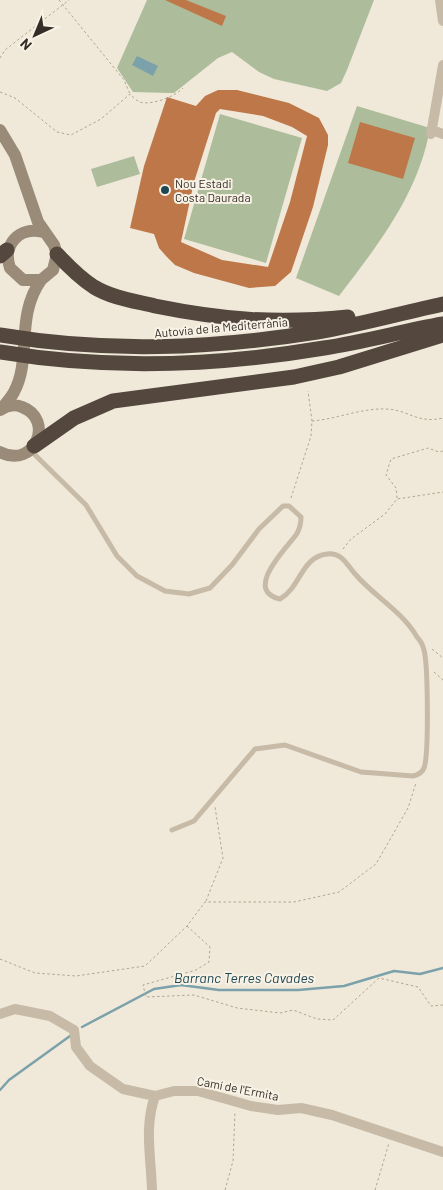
<svg xmlns="http://www.w3.org/2000/svg" width="443" height="1190" viewBox="0 0 443 1190" font-family="Barlow,sans-serif">
  <style>
    .green { fill: #adbd9b }
    .water { fill: #7ba1ab }
    .lines { fill: none; stroke-linecap: round; stroke-linejoin: round }
    .stream { stroke: #7ba1ab; stroke-width: 2.5 }
    .building { fill: #be7749; fill-rule: evenodd }
    .path { stroke: #b2a491; stroke-width: 1; stroke-dasharray: 2.5 2.5; stroke-linecap: butt }
    .service { stroke: #c7baa7; stroke-width: 5 }
    .minor { stroke: #c7baa7; stroke-width: 10 }
    .secondary { stroke: #9a8a78; stroke-width: 12 }
    .motorway { stroke: #54483e; stroke-width: 15 }
    .poi-dot { fill: #1f4752; stroke: #f8f2e6; stroke-width: 2 }
    .labels { text-anchor: middle; dominant-baseline: central; stroke-width: 4; stroke-linejoin: round; paint-order: stroke }
    .poi-label { font-size: 12px; fill: #342d27; stroke: #f8f2e6; text-anchor: start }
    .street-label { font-size: 12px; fill: #342d27; stroke: #f8f2e6 }
    .water-label { font-size: 14px; font-style: italic; fill: #1f4752; stroke: #f8f2e6 }
  </style>
  <rect width="100%" height="100%" fill="#f0e9da"/>
  <!-- green -->
  <path class="green" d="M147 0H374L347 70 341 83 327 91 274 79 259 72 232 52 218 58 174 93H169L133 92 117 68Z
    M357 106 430 128C419 193 378 245 339 296L296 278Z
    M220 114 302 138 266 263 184 239Z
    M134 156 140 174 97 187 91 169Z"/>
  <!-- water -->
  <path class="water" d="M137 56 158 66 153 76 132 65Z"/>
  <g class="lines">
    <!-- stream -->
    <path class="stream" d="M82 1027 154 989 181 985 219 990H298L344 986 394 971 420 974 443 968
      M0 1090 9 1080 70 1036"/>
  </g>
  <!-- building -->
  <path class="building" d="M165 0H186L226 16 222 26Z
    M218 90H237L289 103 319 118 328 135V145L313 207 291 272 275 286 249 288 194 273 175 265 166 256 159 248 154 234 130 228 144 166 167 97 196 106 205 96ZM220 109 263 116 292 127 307 136 290 202 268 267 222 260 181 242 194 182 216 113Z
    M360 122 415 138 403 179 348 163Z"/>
  <g class="lines">
    <!-- path -->
    <path class="path" d="M59 0 124 80 130 94
      M0 58 5 50 69 0
      M0 92 15 98 57 132 71 135 101 119 130 94C133 97 137 101 140 102 151 106 176 96 183 88
      M312 421C337 419 361 408 386 409 410 410 416 424 443 418
      M291 498 311 436 312 421 308 391
      M397 498 396 488 386 475 391 459 428 448 439 452 443 451
      M343 549 351 539 385 514 397 499 443 492
      M432 649 443 658
      M434 672 443 680
      M206 901 223 858 215 807
      M187 926 210 947 209 962 196 970 143 985 146 997 194 995 237 1008 280 1013 293 1010 317 1019 333 1020 379 978 418 987 431 1006 443 1005
      M0 959 35 973 76 976 145 966 187 926 205 902H294L339 892 376 864 408 808 416 783
      M225 1190 233 1161 235 1112
      M375 1190 389 1143"/>
    <!-- service -->
    <path class="service" d="M31 451 86 505 117 556 137 576 165 591 189 594 210 588 232 565 259 529 283 506H289L301 517C301 524 300 529 296 535 286 548 243 591 280 599 301 587 301 557 327 554 343 552 347 566 356 575 375 597 402 611 417 637 420 640 423 646 424 650 428 665 429 755 424 768 422 773 418 775 413 776L361 772 285 745 255 749 194 821 172 830"/>
    <!-- minor -->
    <path class="minor" d="M440 0 443 21
      M432 130 443 134
      M431 134 443 65
      M0 1014 15 1009 50 1016 74 1030 76 1047 90 1066 123 1089 155 1096 174 1091H198L251 1106 278 1110 301 1108 332 1115 443 1152
      M152 1190C151 1157 144 1127 155 1096"/>
    <!-- secondary -->
    <path class="secondary" d="M0 130 15 155 38 222 54 245 57 254 53 270 41 280H23L10 268C2 245 19 226 43 232
      M2 408C6 403 11 398 14 392 32 359 15 317 41 280
      M0 410C7 405 15 404 22 407 55 419 35 470 0 452"/>
    <!-- motorway -->
    <path class="motorway" d="M57 254C68 266 80 278 94 287 112 298 135 301 155 306 224 320 278 324 348 317
      M0 256 7 250
      M0 335C107 353 210 349 317 332 359 325 401 313 443 304
      M0 352C107 370 217 366 324 348 364 342 403 331 443 324
      M34 446 74 418 113 401 294 377 339 367 443 335"/>
  </g>
  <!-- markers -->
  <circle class="poi-dot" cx="165" cy="190" r="5"/>
  <g class="labels">
    <!-- poi labels -->
    <g class="poi-label">
      <text x="175" y="183">Nou Estadi<tspan x="175" dy="14">Costa Daurada</tspan></text>
    </g>
    <!-- street labels -->
    <g class="street-label">
      <text transform="translate(221 327) rotate(-5)">Autovia de la Mediterrània</text>
      <text transform="translate(238 1088) rotate(11)">Camí de l'Ermita</text>
    </g>
    <!-- water labels -->
    <g class="water-label">
      <text x="244" y="977">Barranc Terres Cavades</text>
    </g>
  </g>
  <!-- north arrow -->
  <g transform="translate(35 35) rotate(224)" stroke="#f8f2e6" stroke-width="4" paint-order="stroke">
  <path d="M0-4L9 19L0 12L-9 19Z" fill="#342d27"/>
  <text y="-8" font-size="14" font-weight="bold" text-anchor="middle" fill="#342d27">N</text>
  </g>
</svg>
